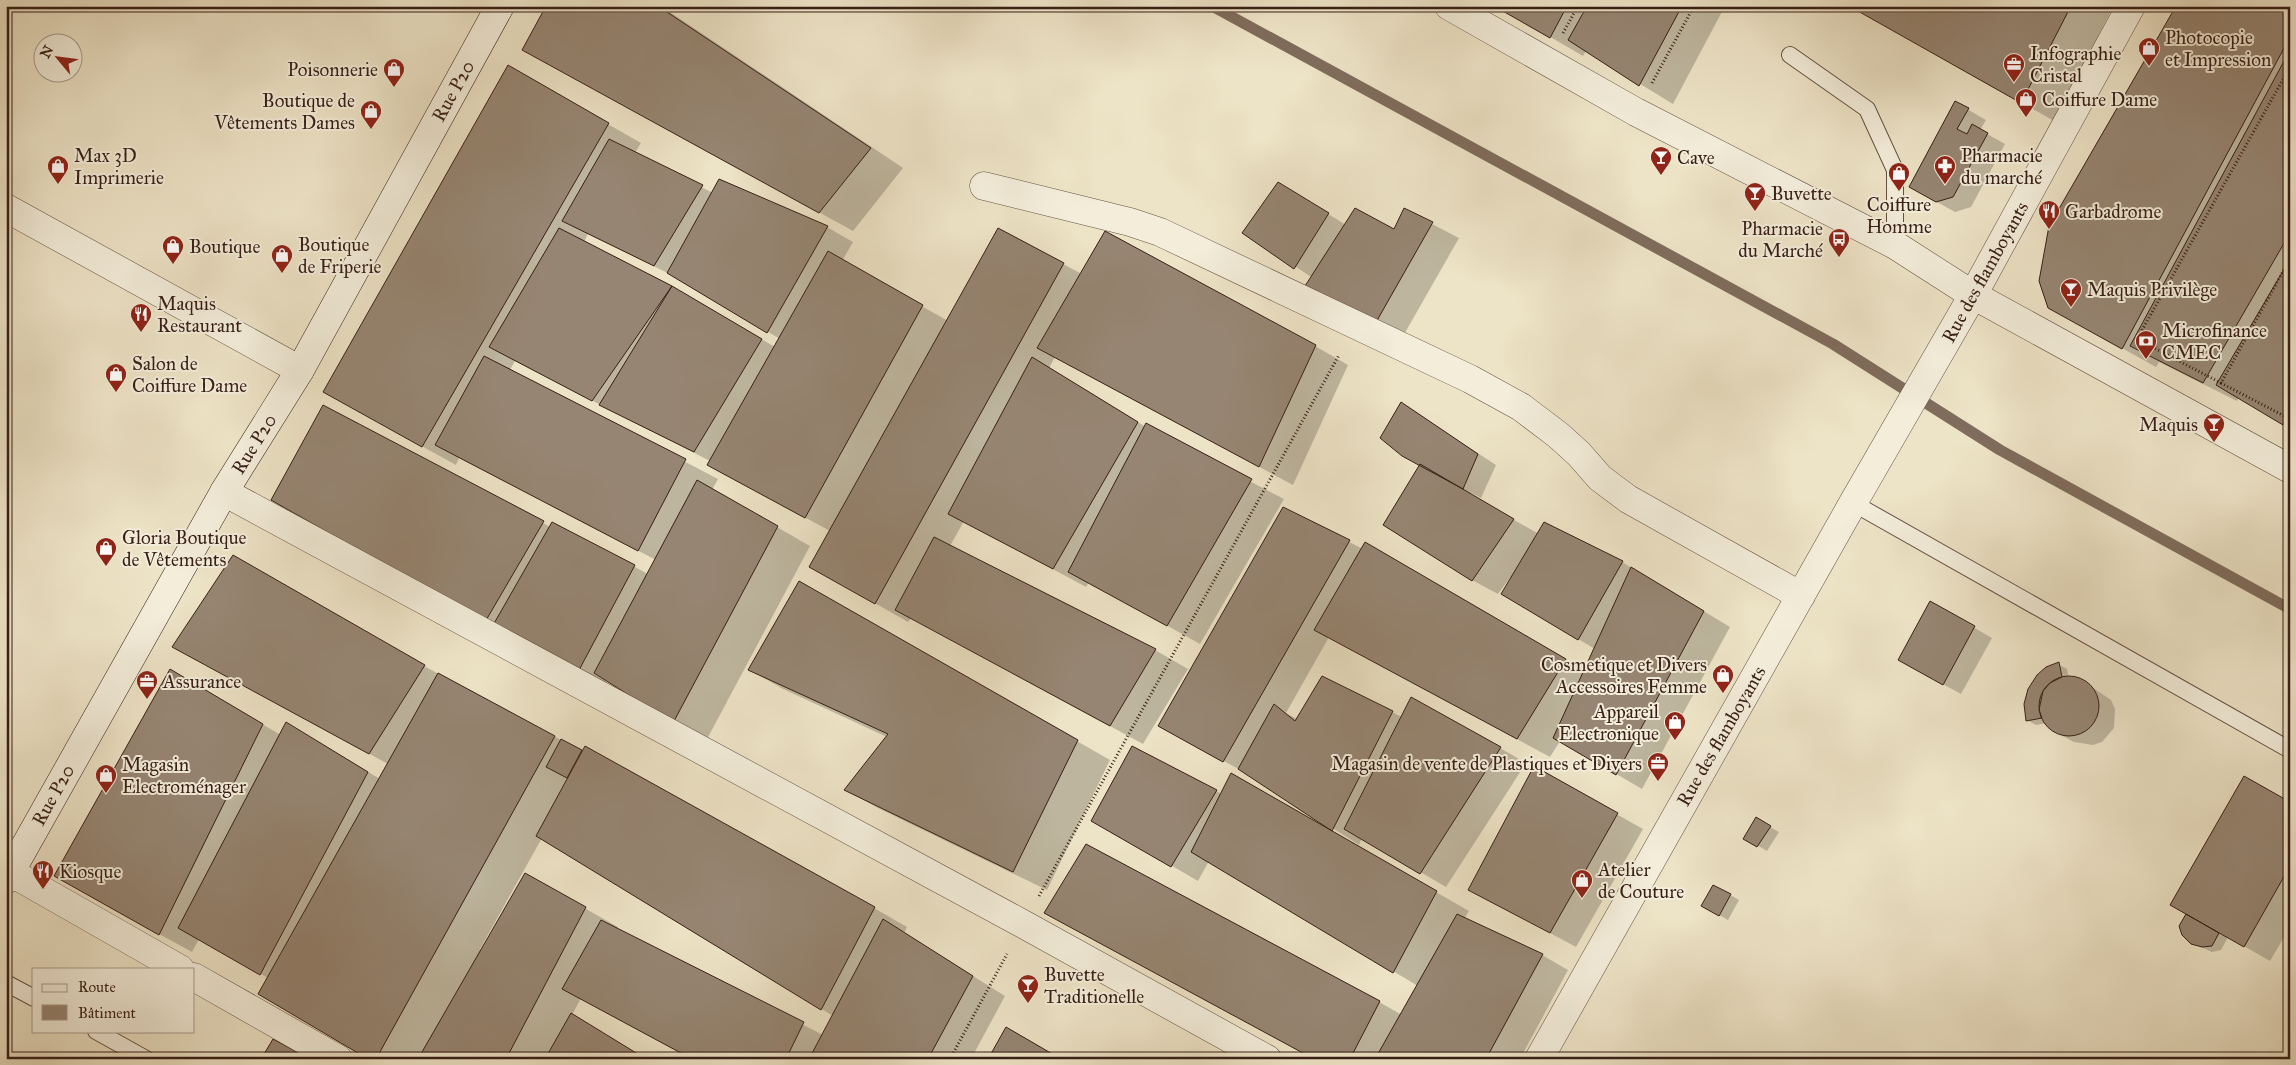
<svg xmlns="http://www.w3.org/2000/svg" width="2296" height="1065" viewBox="0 0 2296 1065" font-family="'IM FELL Great Primer',serif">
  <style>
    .shadow { fill: #0003; fill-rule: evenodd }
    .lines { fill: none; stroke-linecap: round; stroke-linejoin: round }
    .stream { stroke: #7f6c5c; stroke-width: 11 }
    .building { fill: #968572; stroke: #371f16 }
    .lane-casing { stroke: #645042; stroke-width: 18 }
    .street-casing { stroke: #645042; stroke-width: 29 }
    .secondary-casing { stroke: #371f16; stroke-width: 29 }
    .path { stroke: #371f16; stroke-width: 3; stroke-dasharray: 1 2.5; stroke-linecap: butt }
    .lane { stroke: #f3edda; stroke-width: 16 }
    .street { stroke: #f3edda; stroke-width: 28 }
    .secondary { stroke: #f3edda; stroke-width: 28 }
    .labels { text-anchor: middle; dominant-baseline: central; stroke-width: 4; stroke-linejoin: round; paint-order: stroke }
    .poi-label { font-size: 19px; fill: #371f16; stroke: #f3edda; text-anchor: start }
    .street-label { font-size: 19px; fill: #371f16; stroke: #f3edda }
  </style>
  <rect width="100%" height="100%" fill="#ede3c6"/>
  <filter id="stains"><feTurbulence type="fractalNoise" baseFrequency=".004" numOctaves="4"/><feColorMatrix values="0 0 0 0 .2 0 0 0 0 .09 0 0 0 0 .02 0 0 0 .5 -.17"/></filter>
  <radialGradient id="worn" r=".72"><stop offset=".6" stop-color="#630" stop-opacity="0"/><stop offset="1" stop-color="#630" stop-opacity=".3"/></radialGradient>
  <!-- shadow -->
  <path class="shadow" d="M547 6H661L903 168 853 231 556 68Z
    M1489 6H1725L1673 104 1586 51 1583 56 1502 9 1500 12Z
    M1851 6H2107L2112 9 2054 121Z
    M2290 6V427L2239 397 2237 401 2159 362 2156 367 2082 326Z
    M508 67 641 143 635 153 713 193 827 227 853 242 842 261 948 321 1063 264 1082 274 1315 346 1348 365 1293 485 1055 357 1049 368 1146 427 1284 499 1200 644 1089 582 1086 587 964 521 950 546 1155 650 1188 669 1143 744 911 618 908 622 810 566 830 531 741 483 710 461 515 361 510 370 718 479 712 490 810 546 706 741 607 679 604 686 272 500 543 523 550 527 552 523 648 574 656 560 459 458 456 465 358 411ZM588 234 682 280 780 339 775 347 672 287 584 242Z
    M1955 102 1986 120 1980 130 2005 144 1971 207 1955 212 1910 187Z
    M1296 194 1346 225 1395 231 1405 210 1459 238 1402 338 1244 232Z
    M1402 404 1496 465 1481 498 1471 493 1470 495 1539 534 1622 562 1730 627 1642 789 1560 741 1550 757 1329 637 1286 713 1297 719 1392 712 1402 717 1500 748 1526 763 1446 887 1362 838 1359 845 1250 775 1186 741 1284 509 1363 549 1366 544 1585 672 1595 649 1502 594 1511 579 1510 578 1498 594 1472 580 1421 466Z
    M800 583 1110 760 1047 890 878 808 846 790 887 737 783 689 750 670Z
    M1931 603 1992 638 1961 694 1917 670Z
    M174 647 424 666 583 752 585 748 874 908 907 927 904 933 1005 996 971 1059H693L581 998 572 1015 645 1059H370L268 978 199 939 192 952 88 895 170 671 281 735 319 742 380 779 388 764ZM542 838 833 1016 823 1035 617 929 618 927 526 875 482 951 480 949Z
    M2058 664 2067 669 2069 679 2077 678 2086 683 2111 700 2115 709 2114 728 2102 742 2093 745 2074 742 2055 732 2048 723 2036 725 2027 720 2025 704Z
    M1132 748 1222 794 1232 775 1469 911 1464 919 1542 955 1568 970 1520 1059H1314L1379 1002 1402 1015 1418 986 1209 861 1198 881 1093 820Z
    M1534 768 1643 829 1576 947 1470 890Z
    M2290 804V927L2270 961 2228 937 2221 950 2212 952 2192 943 2183 934Z
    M1756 819 1779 832 1767 851 1745 838Z
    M1714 886 1739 900 1728 920 1703 906Z"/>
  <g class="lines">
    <!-- stream -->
    <path class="stream" d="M1212 6 1833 344 2000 450 2290 609"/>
  </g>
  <!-- building -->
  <path class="building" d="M546 6H658L871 148 819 213 522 50Z
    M1494 6H1567L1550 38Z
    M1587 6H1682L1639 86 1568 40Z
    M1849 6H2071L2021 103Z
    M2176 6H2290V37L2122 349 2048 308 2039 281 2049 226Z
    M2290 50V233L2203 383 2130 346Z
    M508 65 609 123 422 447 323 392Z
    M1955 101 1969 108 1957 129 1967 134 1972 124 1988 133 1953 197 1936 202 1909 187Z
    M609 139 703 185 654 266 562 221Z
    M719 179 828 226 767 333 667 273Z
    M1278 182 1329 213 1294 269 1242 233Z
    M1355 208 1394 229 1404 208 1433 222 1375 324 1305 286Z
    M559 228 672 286 592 401 489 347Z
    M998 228 1064 263 875 604 809 567Z
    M1105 231 1316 345 1259 467 1037 348Z
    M828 251 923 305 805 518 707 465Z
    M2290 259V412L2283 425 2216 385Z
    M672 286 762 339 694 452 599 405Z
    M484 356 686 459 638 551 435 445Z
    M1032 357 1138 422 1053 569 948 514Z
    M1401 402 1478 454 1463 489 1402 456 1380 438Z
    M323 405 544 521 485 622 271 500Z
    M1146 423 1252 479 1167 626 1068 572Z
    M1420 464 1514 519 1472 581 1383 525Z
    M697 480 778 526 673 723 594 673Z
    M1283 507 1350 540 1223 762 1158 726Z
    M552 522 635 565 578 672 492 627Z
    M1544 522 1623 561 1578 640 1501 594Z
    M934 537 1156 649 1110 726 895 610Z
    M1365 542 1566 659 1517 739 1314 630Z
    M233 555 425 665 369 754 172 647Z
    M1631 567 1704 611 1616 775 1553 738Z
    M799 581 1078 740 1013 872 844 790 888 734 748 670Z
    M1930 601 1975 626 1943 685 1898 660Z
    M2059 662 2062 677 2050 683 2043 691 2039 710 2042 718 2026 721 2024 704 2028 689 2037 675 2046 667Z
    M170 669 263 724 159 935 54 876Z
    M438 673 555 736 376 1059H368L258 994Z
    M1322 676 1393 711 1332 831 1238 769 1274 704 1295 721Z
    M2039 706a30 30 0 1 1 60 0a30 30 0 1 1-60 0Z
    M1411 697 1501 747 1420 874 1344 829Z
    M286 722 368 772 260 975 178 928Z
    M561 739 582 750 567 778 546 767Z
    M585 746 875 907 821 1010 536 836Z
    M1132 746 1217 790 1171 867 1091 821Z
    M1534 766 1618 813 1550 933 1468 890Z
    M1231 773 1437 891 1393 973 1191 852Z
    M2244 776 2290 802V866L2244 947 2170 905Z
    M1756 817 1771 826 1757 847 1743 839Z
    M1086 844 1380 1001 1350 1059H1314L1044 913Z
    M525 873 586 907 506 1059H418Z
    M1713 885 1731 894 1719 916 1701 906Z
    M1457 914 1543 954 1486 1059H1375Z
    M2186 914 2219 933 2212 946 2202 947 2191 944 2182 935 2179 926Z
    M883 919 973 976 928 1059H809Z
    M601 920 804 1022 786 1059H692L562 989Z
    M571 1013 646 1059H545Z
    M1006 1027 1061 1059H988Z
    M273 1039 310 1059H261Z"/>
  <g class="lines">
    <!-- lane casing -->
    <g class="lane-casing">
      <path id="lane" d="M1790 55 1867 109 1895 170V245
        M1853 503 2290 750
        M6 983 34 998
        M96 1031 146 1059"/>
    </g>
    <!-- street casing -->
    <g class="street-casing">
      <path id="street" d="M1449 6 1636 112 1895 245 1973 295 2290 469
        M984 186 1130 222 1160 232 1470 379 1521 407 1558 435 1579 454 1600 478 1628 499 1801 596
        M6 208 300 370
        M224 492 1023 924 1267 1059
        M10 872 180 969
        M194 977 338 1059
        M1539 1059 1853 503 1973 295 2131 6"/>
    </g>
    <!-- secondary casing -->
    <g class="secondary-casing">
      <path id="secondary" d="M6 880 224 492 300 370 500 6"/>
    </g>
    <!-- path -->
    <path class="path" d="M1563 33 1578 6
      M2290 67 2137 339 2221 383 2290 259
      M1652 83 1694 6
      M2221 383 2290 419
      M1039 896 1339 355
      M950 1059 1007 954"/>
    <!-- lane -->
    <use href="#lane" class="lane"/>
    <!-- street -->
    <use href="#street" class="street"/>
    <!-- secondary -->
    <use href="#secondary" class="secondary"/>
  </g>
  <!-- icons -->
  <defs>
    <g id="shop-pin" transform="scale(1.125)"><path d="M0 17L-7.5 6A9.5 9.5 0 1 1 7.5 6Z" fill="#8f2418" stroke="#f3edda"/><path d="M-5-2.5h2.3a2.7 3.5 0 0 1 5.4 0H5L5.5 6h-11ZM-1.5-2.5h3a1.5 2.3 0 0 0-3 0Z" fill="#fff"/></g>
    <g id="office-pin" transform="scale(1.125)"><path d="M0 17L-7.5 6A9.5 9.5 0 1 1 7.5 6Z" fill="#8f2418" stroke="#f3edda"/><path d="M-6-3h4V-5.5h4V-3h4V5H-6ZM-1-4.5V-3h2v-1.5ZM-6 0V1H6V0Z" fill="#fff"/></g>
    <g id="bar-pin" transform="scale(1.125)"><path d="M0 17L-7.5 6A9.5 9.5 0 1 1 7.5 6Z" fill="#8f2418" stroke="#f3edda"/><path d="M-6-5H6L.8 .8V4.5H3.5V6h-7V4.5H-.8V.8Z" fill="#fff"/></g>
    <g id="pharmacy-pin" transform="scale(1.125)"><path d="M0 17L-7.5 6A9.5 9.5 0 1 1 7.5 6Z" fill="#8f2418" stroke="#f3edda"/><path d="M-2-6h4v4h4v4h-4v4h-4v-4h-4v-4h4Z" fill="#fff"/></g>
    <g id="restaurant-pin" transform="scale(1.125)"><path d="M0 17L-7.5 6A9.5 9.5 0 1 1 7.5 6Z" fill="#8f2418" stroke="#f3edda"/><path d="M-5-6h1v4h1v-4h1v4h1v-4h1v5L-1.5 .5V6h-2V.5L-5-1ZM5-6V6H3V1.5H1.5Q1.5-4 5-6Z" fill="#fff"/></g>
    <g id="bus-pin" transform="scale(1.125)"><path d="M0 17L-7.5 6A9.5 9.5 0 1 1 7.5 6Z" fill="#8f2418" stroke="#f3edda"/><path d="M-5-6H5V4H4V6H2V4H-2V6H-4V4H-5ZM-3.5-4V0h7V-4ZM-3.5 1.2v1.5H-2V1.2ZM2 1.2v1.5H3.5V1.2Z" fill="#fff"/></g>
    <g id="bank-pin" transform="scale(1.125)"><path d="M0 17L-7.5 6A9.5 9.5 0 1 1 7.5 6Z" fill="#8f2418" stroke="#f3edda"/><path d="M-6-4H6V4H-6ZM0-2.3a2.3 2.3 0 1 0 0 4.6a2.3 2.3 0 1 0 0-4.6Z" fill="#fff"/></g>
  </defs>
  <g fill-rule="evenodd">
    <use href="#shop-pin" x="2149" y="48"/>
    <use href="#office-pin" x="2014" y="64"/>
    <use href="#shop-pin" x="394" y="69"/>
    <use href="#shop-pin" x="2026" y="99"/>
    <use href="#shop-pin" x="371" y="111"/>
    <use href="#bar-pin" x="1661" y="157"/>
    <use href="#shop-pin" x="58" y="166"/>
    <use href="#pharmacy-pin" x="1945" y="166"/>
    <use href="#shop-pin" x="1899" y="173"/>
    <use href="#bar-pin" x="1755" y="193"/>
    <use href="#restaurant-pin" x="2049" y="211"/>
    <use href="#bus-pin" x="1839" y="239"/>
    <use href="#shop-pin" x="173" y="246"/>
    <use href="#shop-pin" x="282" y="255"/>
    <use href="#bar-pin" x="2071" y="289"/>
    <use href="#restaurant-pin" x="141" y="314"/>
    <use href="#bank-pin" x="2146" y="341"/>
    <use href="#shop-pin" x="116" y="374"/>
    <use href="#bar-pin" x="2214" y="424"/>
    <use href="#shop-pin" x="106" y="548"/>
    <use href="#shop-pin" x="1723" y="675"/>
    <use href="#office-pin" x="147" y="681"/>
    <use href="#shop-pin" x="1675" y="722"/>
    <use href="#office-pin" x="1658" y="763"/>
    <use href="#shop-pin" x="106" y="775"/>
    <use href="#restaurant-pin" x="43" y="871"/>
    <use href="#shop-pin" x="1582" y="880"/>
    <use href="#bar-pin" x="1028" y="985"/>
  </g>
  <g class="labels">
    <!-- poi labels -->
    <g class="poi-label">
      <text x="2165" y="37">Photocopie<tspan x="2165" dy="22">et Impression</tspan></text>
      <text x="2030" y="53">Infographie<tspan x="2030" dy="22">Cristal</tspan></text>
      <text x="378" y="69" text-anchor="end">Poisonnerie</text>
      <text x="2042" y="99">Coiffure Dame</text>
      <text x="355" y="100" text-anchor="end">Boutique de<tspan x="355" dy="22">Vêtements Dames</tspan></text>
      <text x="74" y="155">Max 3D<tspan x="74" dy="22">Imprimerie</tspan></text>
      <text x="1961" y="155">Pharmacie<tspan x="1961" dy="22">du marché</tspan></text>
      <text x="1677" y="157">Cave</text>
      <text x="1771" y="193">Buvette</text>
      <text x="1899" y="204" text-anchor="middle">Coiffure<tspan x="1899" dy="22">Homme</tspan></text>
      <text x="2065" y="211">Garbadrome</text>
      <text x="1823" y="228" text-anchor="end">Pharmacie<tspan x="1823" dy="22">du Marché</tspan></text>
      <text x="298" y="244">Boutique<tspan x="298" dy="22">de Friperie</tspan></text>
      <text x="189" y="246">Boutique</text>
      <text x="2087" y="289">Maquis Privilège</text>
      <text x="157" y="303">Maquis<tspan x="157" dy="22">Restaurant</tspan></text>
      <text x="2162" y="330">Microfinance<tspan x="2162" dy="22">CMEC</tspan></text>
      <text x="132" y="363">Salon de<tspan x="132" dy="22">Coiffure Dame</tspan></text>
      <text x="2198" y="424" text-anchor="end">Maquis</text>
      <text x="122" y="537">Gloria Boutique<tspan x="122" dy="22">de Vêtements</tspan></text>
      <text x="1707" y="664" text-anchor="end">Cosmetique et Divers<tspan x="1707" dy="22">Accessoires Femme</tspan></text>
      <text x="163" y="681">Assurance</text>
      <text x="1659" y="711" text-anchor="end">Appareil<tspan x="1659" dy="22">Electronique</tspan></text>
      <text x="1642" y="763" text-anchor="end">Magasin de vente de Plastiques et Divers</text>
      <text x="122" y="764">Magasin<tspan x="122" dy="22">Electroménager</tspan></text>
      <text x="1598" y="869">Atelier<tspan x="1598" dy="22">de Couture</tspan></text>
      <text x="59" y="871">Kiosque</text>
      <text x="1044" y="974">Buvette<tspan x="1044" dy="22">Traditionelle</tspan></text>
    </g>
    <!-- street labels -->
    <g class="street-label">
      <text transform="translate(453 91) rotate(-61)">Rue P20</text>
      <text transform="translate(1985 272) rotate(-61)">Rue des flamboyants</text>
      <text transform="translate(254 444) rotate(-58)">Rue P20</text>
      <text transform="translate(1721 736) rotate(-60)">Rue des flamboyants</text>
      <text transform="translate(53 795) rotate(-61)">Rue P20</text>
    </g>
  </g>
  <!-- margin -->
  <rect width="2296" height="1065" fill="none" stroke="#ede3c6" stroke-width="25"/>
  <rect x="8" y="8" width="2281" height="1050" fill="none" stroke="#371f16" stroke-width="2.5"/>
  <rect x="12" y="12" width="2271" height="1040" fill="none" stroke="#371f16"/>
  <!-- legend -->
  <rect x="32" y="968" width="162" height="65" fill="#f3edda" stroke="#a89b8c"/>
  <rect x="42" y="984" width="25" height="8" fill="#f3edda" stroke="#a89b8c"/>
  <text x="78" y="992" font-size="15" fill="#371f16">Route</text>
  <rect x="42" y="1005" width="25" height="15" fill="#968572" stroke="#a89b8c"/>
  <text x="78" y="1018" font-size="15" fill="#371f16">Bâtiment</text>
  <!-- north arrow -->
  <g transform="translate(58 58) rotate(299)"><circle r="24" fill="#f3edda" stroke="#a89b8c"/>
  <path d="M0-4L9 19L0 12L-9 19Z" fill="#8f2418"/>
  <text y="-8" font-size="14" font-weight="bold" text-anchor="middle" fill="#371f16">N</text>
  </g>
  <rect width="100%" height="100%" filter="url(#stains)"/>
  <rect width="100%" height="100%" fill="url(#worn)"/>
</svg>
